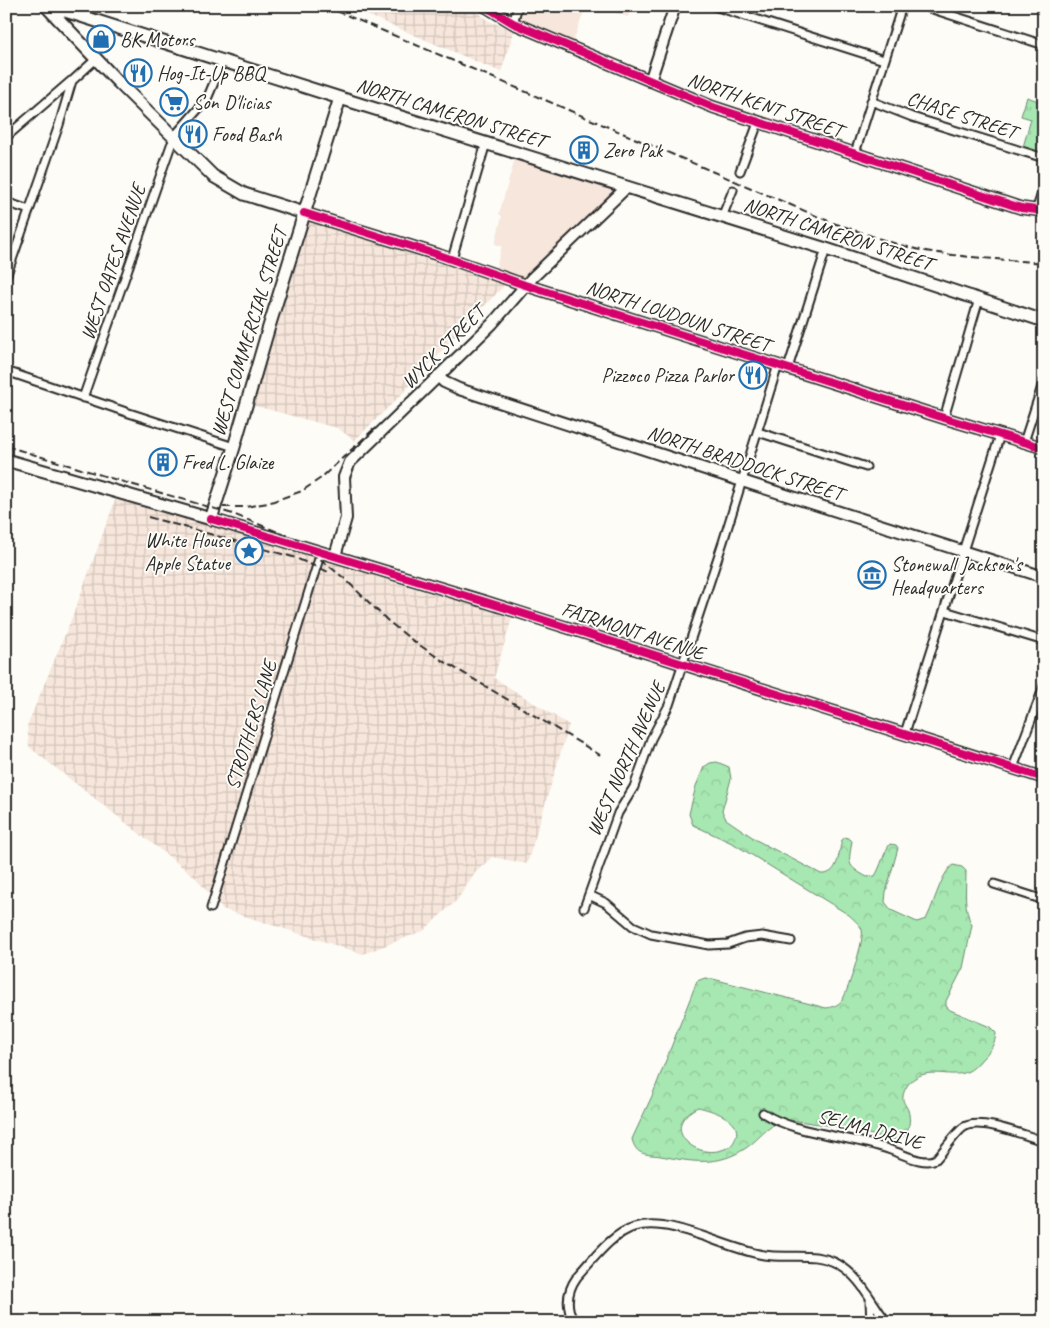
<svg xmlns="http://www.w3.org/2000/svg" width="1050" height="1328" viewBox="0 0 1050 1328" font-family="Caveat,sans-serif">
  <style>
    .built { fill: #f6e6db }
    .industrial { fill: url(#industrial-grid) }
    .grass { fill: url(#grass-tufts); stroke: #69896e }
    .forest { fill: url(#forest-crowns); stroke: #69896e; fill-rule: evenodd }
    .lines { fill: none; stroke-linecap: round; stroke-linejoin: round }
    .street-casing { stroke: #2b2b2b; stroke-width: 11 }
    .secondary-casing { stroke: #2b2b2b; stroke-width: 14 }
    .primary-casing { stroke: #2b2b2b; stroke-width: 15 }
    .street { stroke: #fdfcf7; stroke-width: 7 }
    .secondary { stroke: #fdfcf7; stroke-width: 10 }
    .primary { stroke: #fdfcf7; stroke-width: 11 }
    .rail { stroke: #2b2b2b; stroke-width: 2; stroke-dasharray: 8 4; stroke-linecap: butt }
    .cycleway-casing { stroke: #fdfcf7; stroke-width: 11 }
    .cycleway { stroke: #d6006c; stroke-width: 8 }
    .labels { text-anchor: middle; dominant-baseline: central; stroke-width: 4; stroke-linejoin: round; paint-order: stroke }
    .poi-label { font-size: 20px; fill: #2b2b2b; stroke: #fdfcf7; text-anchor: start }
    .street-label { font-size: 20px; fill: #2b2b2b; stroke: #fdfcf7 }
  </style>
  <defs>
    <pattern id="industrial-grid" width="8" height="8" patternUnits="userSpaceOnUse" patternTransform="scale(1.25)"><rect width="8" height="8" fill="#f6e6db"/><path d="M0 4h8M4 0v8" fill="none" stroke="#d3c5bc"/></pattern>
    <pattern id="grass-tufts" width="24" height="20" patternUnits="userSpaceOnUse" patternTransform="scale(1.25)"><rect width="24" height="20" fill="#a7e7b1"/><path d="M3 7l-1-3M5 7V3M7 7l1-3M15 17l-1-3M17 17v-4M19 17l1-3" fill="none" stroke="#90c698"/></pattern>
    <pattern id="forest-crowns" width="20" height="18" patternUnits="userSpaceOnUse" patternTransform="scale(1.25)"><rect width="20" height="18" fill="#a7e7b1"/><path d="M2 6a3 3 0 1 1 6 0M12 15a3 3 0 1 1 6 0" fill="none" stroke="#90c698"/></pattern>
  </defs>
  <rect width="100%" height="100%" fill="#fdfcf7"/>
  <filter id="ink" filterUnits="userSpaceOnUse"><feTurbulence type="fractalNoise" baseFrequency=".02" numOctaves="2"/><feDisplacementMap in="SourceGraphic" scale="10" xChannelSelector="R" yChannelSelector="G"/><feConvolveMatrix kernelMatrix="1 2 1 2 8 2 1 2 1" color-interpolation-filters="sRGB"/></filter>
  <g filter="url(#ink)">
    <!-- built -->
    <path class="built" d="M521 6H586L572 44 516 21Z
      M596 6H631L628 17Z
      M516 155 615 187 616 193 525 279 495 272 502 246 495 244 502 216 499 214Z"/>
    <!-- industrial -->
    <path class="industrial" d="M346 6H468L489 21 514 31 501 72Z
      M305 220 504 284 503 287 467 323 405 391 354 441 350 437 337 428 248 404Z
      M116 498 325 558 402 585 462 602 512 618 494 678 569 725 527 864 492 857 475 873 457 900 423 931 363 954 222 909 195 877 29 747 27 726 73 615Z"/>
    <!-- grass -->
    <path class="grass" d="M1027 97 1044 103V154L1023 147 1031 119 1021 116Z"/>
    <!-- forest -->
    <path class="forest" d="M717 762 729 767 731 779 722 811 726 819 758 841 821 874C839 875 838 854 842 840L845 837 850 839 852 841C849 863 845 865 867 877L875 876C881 866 884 852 890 844L896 845 898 848 886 892 885 902 891 910 917 922 926 919C934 905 941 873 953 865L962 867 966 871C966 890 963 908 972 925L963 968 946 1001V1006L950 1010 990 1027 996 1033C995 1045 990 1051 982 1059 977 1065 971 1071 964 1073 947 1077 931 1068 915 1078 909 1082 904 1089 903 1096 902 1102 906 1105 908 1110 912 1123 908 1139 894 1140L834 1126 790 1120C770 1121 761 1138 746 1148 718 1167 692 1162 661 1156 646 1154 636 1156 632 1139L652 1096 697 981 705 978 713 979 826 1008C833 1007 839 1005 843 999 848 990 865 938 862 930 860 924 853 919 849 915L734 844 693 825 689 814 696 786 704 767 710 763ZM698 1107C711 1110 742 1119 736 1137 734 1142 732 1146 727 1148 696 1163 657 1127 698 1107Z"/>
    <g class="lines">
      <!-- street casing -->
      <g class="street-casing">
        <path id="street" d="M714 6 884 60
          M923 6 1044 45
          M513 23 518 6
          M871 101 912 117 1044 158
          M6 137 71 81
          M855 153 902 6
          M740 171 758 123
          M6 202 29 210
          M1036 211 1044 187
          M722 217 733 190
          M452 259 486 143
          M6 277 59 125 72 81 96 59
          M788 368 826 249
          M6 371 129 413 234 447
          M83 398 171 145 178 132 207 99 223 61
          M944 418 979 299
          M758 432 866 467
          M1024 442 1044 380
          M945 611 1044 641
          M905 733 1000 435
          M1013 768 1044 686
          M994 884 1044 900
          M589 895 606 903 633 926 651 934 709 945 728 944 745 938 762 936 791 941
          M211 908 321 552
          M584 908 618 813 634 787 651 739 669 705 723 542 778 365
          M763 1113C798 1136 854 1135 896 1152 907 1156 925 1165 936 1159 943 1152 957 1131 964 1127 980 1117 1026 1136 1044 1141
          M870 1301 871 1322
          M574 1322C565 1306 567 1291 577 1277 593 1260 611 1234 634 1227 672 1216 725 1249 764 1255 789 1259 815 1251 838 1264 862 1278 870 1301 887 1322"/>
      </g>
      <!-- secondary casing -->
      <g class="secondary-casing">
        <path id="secondary" d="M485 6 513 23 713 107 1021 208 1044 211
          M650 81 675 6
          M304 213 439 255 525 285 944 418 1044 448
          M438 376 444 382 459 389 742 481 1044 577
          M211 519 483 601 1044 778
          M335 556 346 518 344 477 350 462 492 324 532 278 627 187"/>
      </g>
      <!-- primary casing -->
      <g class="primary-casing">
        <path id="primary" d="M47 7 62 10 340 98 826 249 1044 321
          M47 7 118 82 213 176 244 194 304 213
          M6 460 211 519 234 447 268 330 340 98"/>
      </g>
      <!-- street -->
      <use href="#street" class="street"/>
      <!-- secondary -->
      <use href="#secondary" class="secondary"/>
      <!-- primary -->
      <use href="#primary" class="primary"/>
      <!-- rail -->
      <path class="rail" d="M325 6 833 223C862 232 891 244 921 250 962 258 1003 259 1044 263
        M6 446 127 483 233 514 278 532 319 558 345 579 388 621 412 640 440 659 600 755
        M223 507H245L268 503 302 491 321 478 376 427
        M148 517 293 557 331 573"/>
      <!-- cycleway casing -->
      <g class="cycleway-casing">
        <path id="cycleway" d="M485 6 513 23 713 107 1021 208 1044 211
          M304 213 439 255 525 285 944 418 1044 448
          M211 519 483 601 1044 778"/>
      </g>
      <!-- cycleway -->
      <use href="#cycleway" class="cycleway"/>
    </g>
  </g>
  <!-- icons -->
  <defs>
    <g id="shop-ring" transform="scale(1.4375)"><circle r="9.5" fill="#fdfcf7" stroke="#1f6fb2" stroke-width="1.5"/><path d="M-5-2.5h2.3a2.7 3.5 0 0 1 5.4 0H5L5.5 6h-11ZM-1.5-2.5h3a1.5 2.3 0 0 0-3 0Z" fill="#1f6fb2"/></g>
    <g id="restaurant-ring" transform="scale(1.4375)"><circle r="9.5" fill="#fdfcf7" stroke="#1f6fb2" stroke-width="1.5"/><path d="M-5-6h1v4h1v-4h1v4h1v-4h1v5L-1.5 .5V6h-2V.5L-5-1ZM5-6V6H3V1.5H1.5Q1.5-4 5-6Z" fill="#1f6fb2"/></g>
    <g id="supermarket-ring" transform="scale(1.4375)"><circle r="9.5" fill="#fdfcf7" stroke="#1f6fb2" stroke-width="1.5"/><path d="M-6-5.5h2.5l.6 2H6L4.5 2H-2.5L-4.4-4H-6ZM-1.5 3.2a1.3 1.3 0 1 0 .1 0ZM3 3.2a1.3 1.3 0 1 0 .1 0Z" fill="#1f6fb2"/></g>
    <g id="building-ring" transform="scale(1.4375)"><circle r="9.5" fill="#fdfcf7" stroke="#1f6fb2" stroke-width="1.5"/><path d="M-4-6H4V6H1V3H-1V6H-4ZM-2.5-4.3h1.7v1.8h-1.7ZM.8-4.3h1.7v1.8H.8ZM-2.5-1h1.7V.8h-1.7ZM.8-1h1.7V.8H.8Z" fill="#1f6fb2"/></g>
    <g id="sight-ring" transform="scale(1.4375)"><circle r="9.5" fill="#fdfcf7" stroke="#1f6fb2" stroke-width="1.5"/><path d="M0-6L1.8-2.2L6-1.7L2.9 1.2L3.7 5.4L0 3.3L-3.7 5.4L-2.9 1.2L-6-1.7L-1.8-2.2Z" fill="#1f6fb2"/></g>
    <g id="museum-ring" transform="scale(1.4375)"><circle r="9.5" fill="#fdfcf7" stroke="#1f6fb2" stroke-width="1.5"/><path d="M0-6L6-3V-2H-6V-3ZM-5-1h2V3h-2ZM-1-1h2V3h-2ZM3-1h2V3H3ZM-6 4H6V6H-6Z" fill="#1f6fb2"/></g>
  </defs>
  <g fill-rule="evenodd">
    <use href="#shop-ring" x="101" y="39"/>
    <use href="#restaurant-ring" x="138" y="73"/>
    <use href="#supermarket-ring" x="174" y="102"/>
    <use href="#restaurant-ring" x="193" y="134"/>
    <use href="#building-ring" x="584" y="150"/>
    <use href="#restaurant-ring" x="753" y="375"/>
    <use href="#building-ring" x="163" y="462"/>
    <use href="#sight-ring" x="249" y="551"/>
    <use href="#museum-ring" x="872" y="575"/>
  </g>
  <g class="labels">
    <!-- poi labels -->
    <g class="poi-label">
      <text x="120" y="39">BK Motors</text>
      <text x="157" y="73">Hog-It-Up BBQ</text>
      <text x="193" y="102">Son D'licias</text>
      <text x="212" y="134">Food Bash</text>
      <text x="603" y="150">Zero Pak</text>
      <text x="734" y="375" text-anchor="end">Pizzoco Pizza Parlor</text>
      <text x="182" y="462">Fred L. Glaize</text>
      <text x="230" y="540" text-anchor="end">White House<tspan x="230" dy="23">Apple Statue</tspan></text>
      <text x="891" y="564">Stonewall Jackson's<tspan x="891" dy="23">Headquarters</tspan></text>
    </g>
    <!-- street labels -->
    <g class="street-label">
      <text transform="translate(765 105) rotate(19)">NORTH KENT STREET</text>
      <text transform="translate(451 113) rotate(17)">NORTH CAMERON STREET</text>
      <text transform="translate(962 115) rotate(18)">CHASE STREET</text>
      <text transform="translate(838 234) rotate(18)">NORTH CAMERON STREET</text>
      <text transform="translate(113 262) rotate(-71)">WEST OATES AVENUE</text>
      <text transform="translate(678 316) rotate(18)">NORTH LOUDOUN STREET</text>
      <text transform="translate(249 332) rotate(-73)">WEST COMMERCIAL STREET</text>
      <text transform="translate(443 347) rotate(-45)">WYCK STREET</text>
      <text transform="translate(745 463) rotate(18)">NORTH BRADDOCK STREET</text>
      <text transform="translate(633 631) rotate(18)">FAIRMONT AVENUE</text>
      <text transform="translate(251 725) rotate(-73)">STROTHERS LANE</text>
      <text transform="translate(626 759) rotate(-66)">WEST NORTH AVENUE</text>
      <text transform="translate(870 1129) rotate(15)">SELMA DRIVE</text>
    </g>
  </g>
  <!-- margin -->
  <rect width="1050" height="1328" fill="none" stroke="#fdfcf7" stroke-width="25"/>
  <rect x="12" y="12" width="1025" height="1303" fill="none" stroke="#2b2b2b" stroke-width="2" filter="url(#ink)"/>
</svg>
